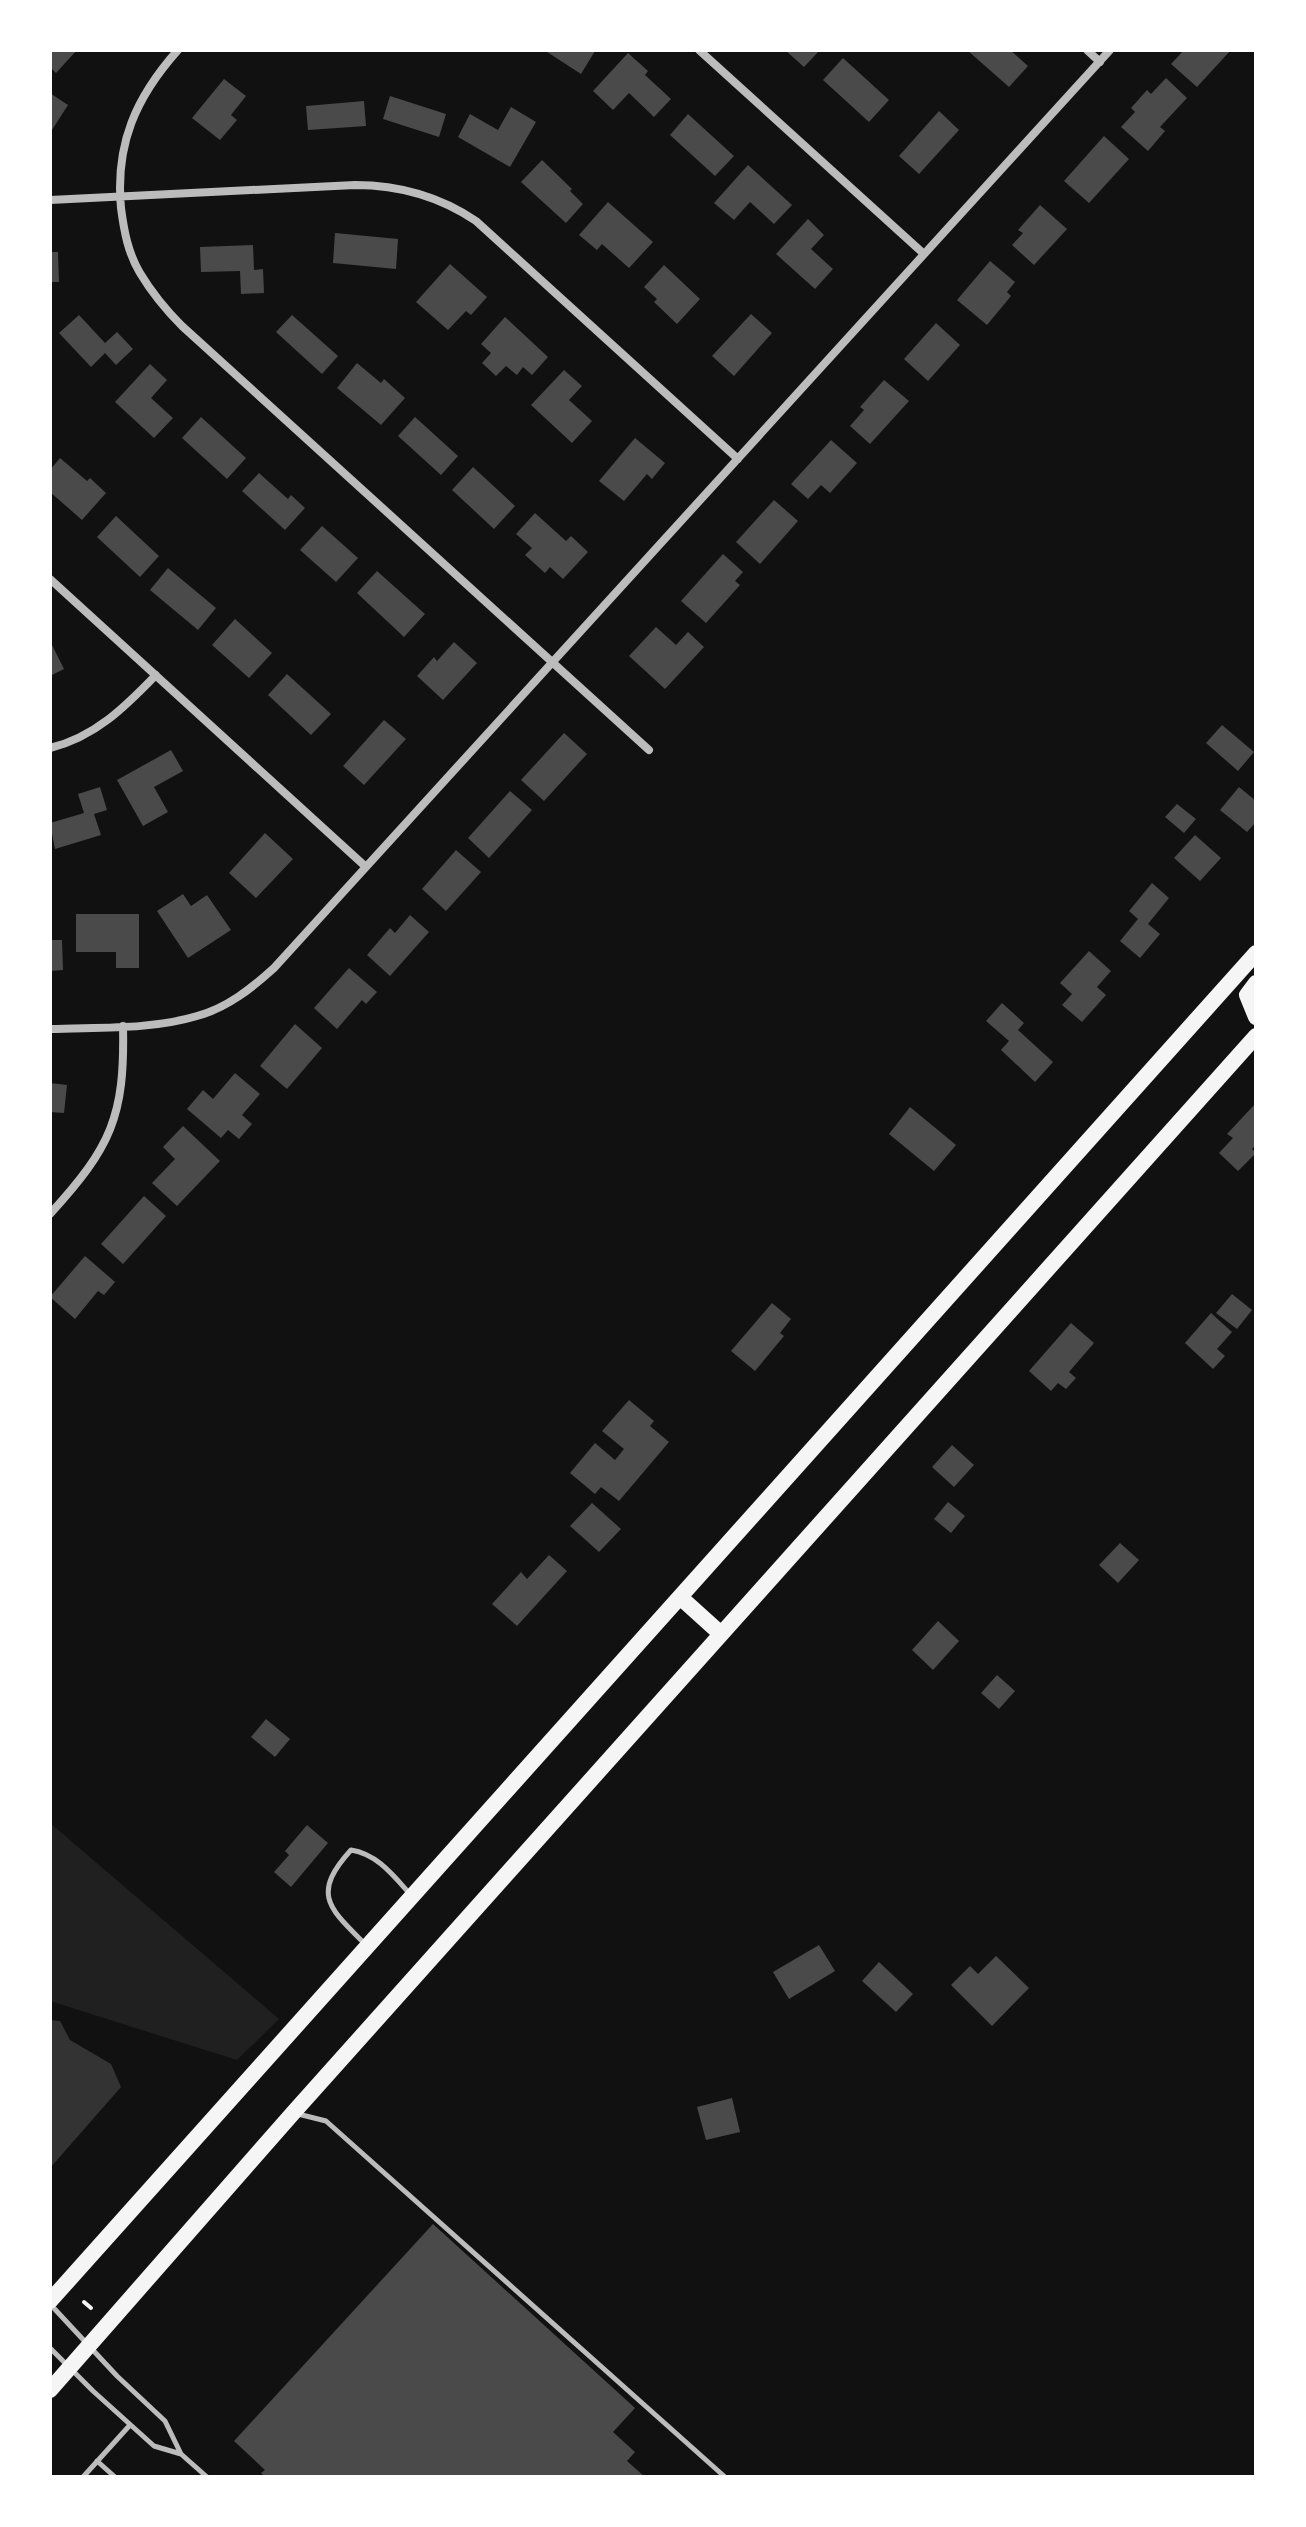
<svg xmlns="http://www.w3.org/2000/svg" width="1306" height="2527" viewBox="0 0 1306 2527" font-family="'Varela Round',sans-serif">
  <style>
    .green { fill: #202020 }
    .water { fill: #333 }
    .building { fill: #4a4a4a }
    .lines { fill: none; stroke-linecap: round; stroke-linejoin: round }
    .path { stroke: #f5f5f5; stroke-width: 4 }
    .service { stroke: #bcbcbc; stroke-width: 5 }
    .minor { stroke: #bcbcbc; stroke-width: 8 }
    .secondary { stroke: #f5f5f5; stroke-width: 16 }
  </style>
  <rect width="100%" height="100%" fill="#111"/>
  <!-- green -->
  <path class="green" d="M50 1823 279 2019 237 2060 50 2001Z"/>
  <!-- water -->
  <path class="water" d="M50 2020 60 2021 70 2040 111 2064 121 2087 50 2168Z"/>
  <!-- building -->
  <path class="building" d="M50 50H77L56 73 50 67Z
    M544 50H593L595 51 581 74Z
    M785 50H820L804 67Z
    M967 50H1010L1028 66 1009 87Z
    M1184 50H1231L1197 87 1171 64Z
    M628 53 648 71 645 75 671 99 654 117 629 93 613 110 593 91Z
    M843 58 889 100 869 122 823 80Z
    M1166 78 1187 98 1160 127 1165 131 1148 151 1121 127 1135 112 1131 108 1147 90 1151 94Z
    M224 79 246 96 231 115 237 120 220 140 192 118Z
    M50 93 68 105 50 133Z
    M390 96 446 114 439 137 383 119Z
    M364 101 366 126 308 130 306 106Z
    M511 107 536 122 510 167 458 137 470 114 498 130Z
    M939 111 959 130 919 174 899 156Z
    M688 114 734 156 715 176 670 135Z
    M1104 136 1129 159 1089 203 1064 181Z
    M542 160 572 189 570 191 583 204 566 223 521 182Z
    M748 165 792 205 774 224 750 202 734 220 714 203Z
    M608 202 653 242 629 268 602 244 597 250 579 235Z
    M1040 205 1067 229 1034 265 1012 245 1023 233 1018 230Z
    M808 219 824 235 811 249 833 269 815 289 776 254Z
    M335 233 398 239 396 269 333 263Z
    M253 245 254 270 263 269 264 293 241 294 240 271 201 272 200 247Z
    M50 252H58L59 282H50Z
    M990 261 1015 282 1007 292 1011 296 987 325 957 300Z
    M450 264 487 297 471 315 466 311 448 330 416 302Z
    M664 265 700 299 677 324 654 302 657 299 644 287Z
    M751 314 772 333 734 376 712 356Z
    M79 315 105 343 117 332 133 349 116 365 105 353 91 367 59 333Z
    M292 315 338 356 322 374 276 332Z
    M505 317 548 357 532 375 523 367 517 375 506 366 496 376 482 363 491 353 481 344Z
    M936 323 960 345 928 381 904 359Z
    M357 363 381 383 384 379 405 398 381 425 337 388Z
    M150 364 167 380 151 398 173 418 154 438 115 402Z
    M564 370 582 386 569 400 592 421 572 443 531 405Z
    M884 380 909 401 870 444 850 426 864 410 860 407Z
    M201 417 246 458 227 479 182 438Z
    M415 417 458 456 441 475 398 436Z
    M635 438 665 463 652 479 647 474 624 501 599 481Z
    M831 440 857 463 830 493 821 485 808 499 791 484Z
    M60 458 87 481 90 478 106 493 82 520 50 492V470Z
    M473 467 515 506 494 529 452 490Z
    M259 473 288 499 291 495 305 508 285 530 242 491Z
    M774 500 798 521 760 564 736 542Z
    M535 513 566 541 571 536 588 552 563 579 550 567 545 573 525 555 532 548 516 534Z
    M116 516 159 556 140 577 97 537Z
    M322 526 358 558 336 582 300 550Z
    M723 554 743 572 735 581 740 585 706 623 681 601Z
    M168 568 216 608 198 630 150 590Z
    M377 571 425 614 404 637 357 593Z
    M235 619 272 653 249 678 212 645Z
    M656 627 676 645 688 632 704 647 665 689 629 656Z
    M50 641 64 669 50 676Z
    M454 642 477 663 443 700 417 676 434 657 437 661Z
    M287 674 331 714 311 735 268 695Z
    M384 720 406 739 364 785 343 766Z
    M1222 725 1254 752 1238 771 1206 743Z
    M564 733 587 754 544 801 521 780Z
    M171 750 183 771 154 787 168 812 143 826 117 780Z
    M100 787 107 810 94 814 101 835 55 849 50 823 84 813 78 794Z
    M1239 787 1256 801V822L1247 832 1220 810Z
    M510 791 532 810 489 858 468 838Z
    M1177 804 1196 819 1184 833 1165 817Z
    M265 833 293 859 256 898 229 873Z
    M1195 835 1221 858 1200 881 1174 858Z
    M456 850 481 872 446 911 422 889Z
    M1152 883 1169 898 1148 924 1160 934 1140 958 1120 941 1138 919 1129 911Z
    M183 894 191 906 207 895 231 930 188 958 157 911Z
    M76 914H139V968H116V952H76Z
    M410 915 429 932 390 976 367 955 390 928 395 933Z
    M50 940H62L63 970 50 971Z
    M1089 951 1111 971 1097 987 1106 995 1082 1022 1062 1005 1072 994 1060 983Z
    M349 968 377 992 366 1004 362 1000 337 1029 314 1008Z
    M1002 1003 1024 1023 1018 1030 1053 1062 1035 1082 1001 1050 1009 1041 986 1021Z
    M295 1024 322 1048 287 1089 260 1066Z
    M235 1073 260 1094 242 1115 252 1124 239 1139 228 1130 221 1138 187 1109 203 1090 213 1099Z
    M50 1083 67 1085 64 1113 50 1112Z
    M1256 1103V1145L1252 1149 1256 1153 1238 1171 1219 1153 1233 1138 1227 1134Z
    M910 1107 956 1145 934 1171 889 1134Z
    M183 1126 220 1161 177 1206 152 1183 175 1159 163 1147Z
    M144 1196 166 1216 123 1264 101 1244Z
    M85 1256 115 1282 104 1295 98 1291 75 1319 50 1297Z
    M1232 1294 1252 1310 1237 1329 1216 1313Z
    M772 1303 791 1319 780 1333 784 1336 755 1371 731 1351Z
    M1211 1313 1232 1332 1217 1349 1225 1356 1213 1369 1185 1343Z
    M1071 1323 1094 1343 1069 1372 1076 1378 1066 1389 1058 1383 1051 1391 1029 1371Z
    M629 1400 654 1421 650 1426 669 1442 619 1501 601 1487 595 1494 570 1473 595 1443 615 1460 624 1449 602 1431Z
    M952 1445 974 1465 954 1487 932 1467Z
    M948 1502 965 1516 951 1533 934 1519Z
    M592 1503 621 1529 599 1552 570 1526Z
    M1120 1543 1139 1560 1118 1583 1099 1565Z
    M549 1555 567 1571 517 1626 492 1604 521 1572 527 1579Z
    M938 1621 959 1641 933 1670 912 1650Z
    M997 1675 1015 1691 999 1709 981 1693Z
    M266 1719 290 1739 275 1757 251 1737Z
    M307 1825 328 1843 291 1887 274 1872 289 1855 285 1851Z
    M819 1945 835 1971 789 1999 773 1972Z
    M996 1956 1029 1988 992 2026 951 1985 970 1966 978 1974Z
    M879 1962 913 1994 896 2012 862 1981Z
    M732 2098 740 2132 706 2140 697 2107Z
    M433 2224 635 2408 613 2432 635 2452 627 2461 645 2477H265L261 2473 265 2470 234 2441Z"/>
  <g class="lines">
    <!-- path -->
    <path class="path" d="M84 2302 91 2308"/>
    <!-- service -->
    <path class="service" d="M364 1943C329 1908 311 1894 351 1850 377 1854 393 1875 410 1894
      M298 2114 326 2121 725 2477
      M50 2304 117 2376 165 2421 181 2454 207 2477
      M50 2348 93 2391 154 2446 181 2454
      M97 2461 115 2477
      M83 2477 130 2425"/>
    <!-- minor -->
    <path class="minor" d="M178 50C136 97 115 144 121 208 124 231 128 253 140 273 152 293 166 310 182 326L649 750
      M699 50 924 254
      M1087 50 1100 62
      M50 200 355 185C400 185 439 196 476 221L738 459
      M50 579 366 867
      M50 748C95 737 125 707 156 675
      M50 1029C98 1027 151 1030 197 1016 227 1008 252 988 274 968L1110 50
      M50 1214C111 1147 125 1117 123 1026"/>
    <!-- secondary -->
    <path class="secondary" d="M1256 983 1247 995 1256 1017
      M680 1597 721 1634
      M50 2301 1256 953
      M50 2390 293 2113 1256 1036"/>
  </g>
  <!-- border -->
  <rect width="1306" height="2527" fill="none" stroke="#ffffff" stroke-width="104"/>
</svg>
